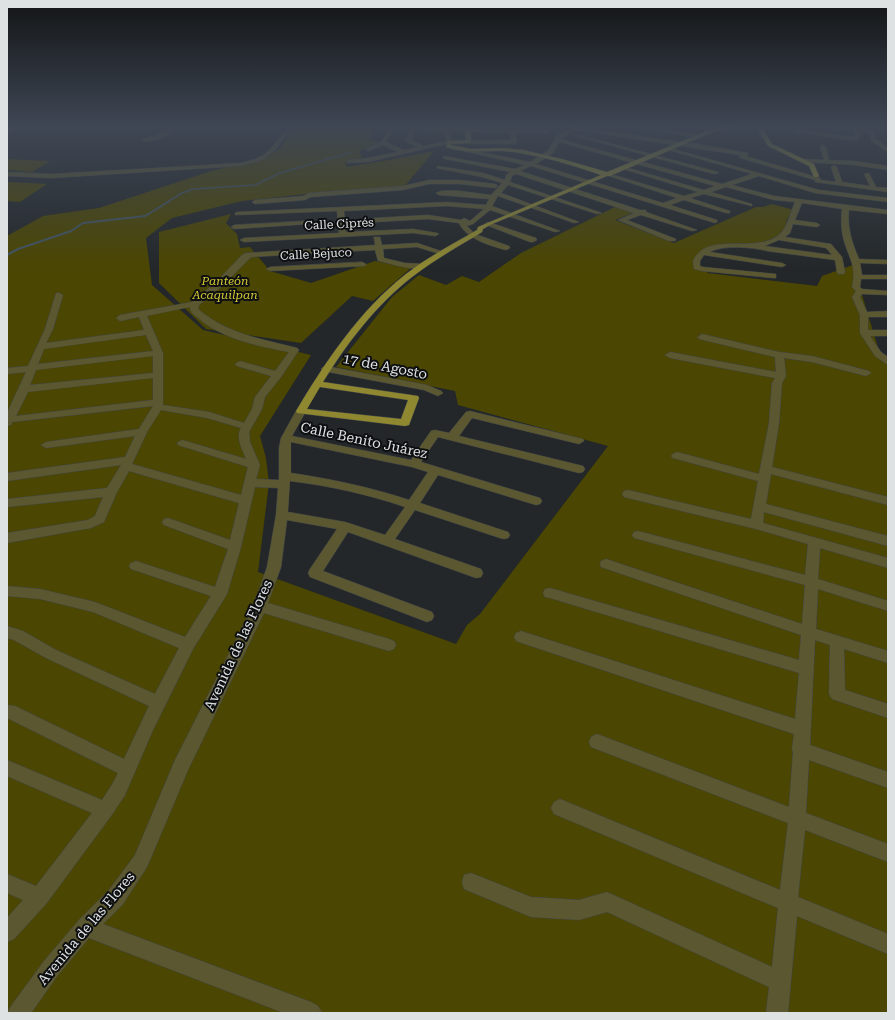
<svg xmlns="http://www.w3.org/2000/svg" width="895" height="1020" viewBox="0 0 895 1020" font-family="'Roboto Serif',serif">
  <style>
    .green { fill: #4b4601 }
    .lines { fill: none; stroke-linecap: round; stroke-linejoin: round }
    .stream-far1 { stroke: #435461; stroke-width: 1.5 }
    .stream { stroke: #435461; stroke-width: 2 }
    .minor-casing { stroke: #414547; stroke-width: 1 }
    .major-casing { stroke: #414547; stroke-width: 1 }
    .minor { fill: #5b5831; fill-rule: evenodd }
    .major { fill: #8f8831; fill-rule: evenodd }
    .labels { text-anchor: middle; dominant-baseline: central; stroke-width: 4; stroke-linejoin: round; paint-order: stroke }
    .far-street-label { font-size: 12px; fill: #dfe2e3; stroke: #0e0f11 }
    .far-park-label { font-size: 12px; font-style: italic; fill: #d3c835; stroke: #0e0f11 }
    .street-label { font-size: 14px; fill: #dfe2e3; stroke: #0e0f11 }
  </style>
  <rect width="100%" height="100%" fill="#232729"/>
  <!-- green -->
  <path class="green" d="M312 126H376L370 140 379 142 364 149 359 152 362 156 359 158 362 160 345 162 347 167 389 160 434 151 404 187 305 194 242 201 172 218 146 238 152 285 203 330 311 355 260 436 266 458 269 483 258 572 456 644 467 625 480 614 608 446 458 405 455 391 336 367 392 297 419 275 446 285 462 276 479 282 521 253 617 206 635 212 615 220 674 243 756 207H763L772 204 794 210 787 219 784 232 765 243 714 249 695 260 708 273 817 286 822 276 853 265 882 361 888 364V1013H7V236L43 216 99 208 211 171 267 158 281 147 292 131Z
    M7 159H8L50 161 32 172 7 170Z
    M7 182 47 184 20 202 7 201Z
    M231 214 226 223 237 234 240 248 250 247 270 271 311 283 375 261 411 268 373 301 352 296 301 343 206 329 159 283V232Z"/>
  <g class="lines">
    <!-- stream-far1 -->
    <path class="stream-far1" d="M166 203 182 193 193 189 255 185 280 173 352 152"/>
    <!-- stream -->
    <path class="stream" d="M7 255 18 249 71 231 83 223 145 216 168 202"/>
    <!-- minor casing -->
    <g class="minor-casing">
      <path id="minor" d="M143 126H150L139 130V128Z
        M175 126H182C172 133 152 146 141 140L150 136 153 137Z
        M296 126H305L288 134 275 150 265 159 240 166 52 178 7 176V172L52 174 240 163C249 161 258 159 265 154 277 144 280 131 296 126Z
        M391 126H396L386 142 404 150 418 147 405 141 411 128 406 126 430 128H468L470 130 473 128 547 130 550 132 547 134 515 133 517 142 514 144H469L466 142 467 141 511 140 510 133 473 132 470 130 468 132H450L451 143 368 162 347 163V161L349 160 368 158 398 152 383 145 368 151 365 149 381 142ZM416 129 430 132H445L446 141 424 146 411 140Z
        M575 126 679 142 681 141 748 153V155L746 156 576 130 560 139 722 184 752 174 665 149 670 148 819 190 888 198V202L815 193 759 176 732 185 774 196 888 210V214L849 210C847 228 852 242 859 259L888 260V264L860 263 862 275H888V279H861L860 287 862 289 888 291V295L862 294 860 297 867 312 888 311V317H868V330H888V336H870L881 352 888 357V365L875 356 860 333V315L852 297 856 291 852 287C857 264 848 258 843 237 841 227 841 219 842 209L802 203 795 220 817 223 820 225 817 227 793 224 790 233 785 237 831 244 842 257 845 272 844 274H838L837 272 835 260 767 251C752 247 723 245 710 252L782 263 786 265 782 267 704 255 700 261V266L703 267 776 274V278H773L702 271 694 269 693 261C707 229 759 257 782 232 786 228 792 209 795 202L774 200 726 187 711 192 752 204V206L704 194 690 198 730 211V213H726L684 200 670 205 717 220V222L715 223 531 166 520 171 640 210H646V212L697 230 692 231 641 215 627 220 676 239 675 241H669L618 220 634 213 516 174 512 176 510 182 602 213 597 214 508 185 501 193 579 222 574 223 498 196 492 206 560 231 555 232 490 210 473 224 467 226 475 234 509 246 510 248 506 250C491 246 466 239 459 223L428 219 374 222 371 220 374 218 428 215 461 220 464 218 470 221 484 209 447 206 344 211 346 232 413 229 437 233 439 234 435 236 413 233 244 242 240 240 244 238 339 233 337 211 235 215V213L237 212 447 202 486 205 489 199 439 195 436 193C445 187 479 194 491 195L502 183 482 177 437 168V166L483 173 505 180 506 175 510 172 445 159 443 158V156L515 169 525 165 463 151 466 149 530 162 549 150 556 136ZM559 142 715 186 704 190 625 167 620 168 698 192 684 196 614 175 609 176 677 198 663 203 536 164 553 153ZM779 240 826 248 832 255 765 246Z
        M630 126H645L702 136 699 138Z
        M708 126H717L726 130 723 132Z
        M826 126H843L874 131 876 139 888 148V152L871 141 870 133 860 132 859 139 856 141 794 132 797 130 854 137 855 131Z
        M576 134 718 172 719 173 714 174 576 136Z
        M823 145 826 147 829 160 854 161 888 166V170L854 165 803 162 802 161 805 159 824 160 820 147Z
        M742 155 820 178 821 180 836 182 831 167 834 165 837 167 842 182 870 186 864 174 869 173 876 187 888 188V192L815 182V180L740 158 739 157Z
        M429 180H460L495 184 498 186 495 188 460 184H429L403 190 311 197 305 200 255 204 252 202 255 200 303 196 309 193 403 186Z
        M306 221 308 222V224L234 229 231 227 234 225Z
        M488 222 536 238 537 240 533 242H530L486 225 485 224Z
        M374 237H380L382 245 417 243 447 253 443 255 417 247 383 249 384 258 405 263 425 264 426 266C417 273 389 263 378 261L375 250 251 257 221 287 199 305 198 309C227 334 262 339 297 348L299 350 281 377 265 397 262 409 249 432 250 442 260 465 256 479 279 480V448L281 438 296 411 301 408 306 411 292 436 411 460 431 431 435 430 449 433 466 412 470 411 583 439 584 441 579 444 472 418 459 436 579 465 583 466 585 469 583 472 579 473 438 437 421 462 540 498 542 501 540 504 536 505 438 475 420 503 508 532 510 535 508 538 504 539 500 538 415 510 395 539 481 569 483 573 481 577 476 578 348 532 323 571 432 612 434 616 432 620 427 622 310 577 308 573 310 569 337 529 287 520 281 567 268 603 389 639 394 641 396 645 394 649 389 651 264 613 188 770 147 867 123 904 103 924 311 1002 318 1006 322 1013H284L89 938 58 975 31 1013H7L11 1006 44 961 79 920 109 890 135 855 175 760 253 606 267 567 276 515 278 488 255 487 241 547 227 594 193 649 153 730 125 795 111 816 46 904 14 939 7 942V918L23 900 7 893V874L36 886 92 813 7 776V760L102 800 113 783 118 773 7 718V705L15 706 124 759 149 706 46 658 14 640 7 638V626L23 631 56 650 155 694 179 648 93 612 40 599 7 596V586L40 589 95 602 185 637 211 596 131 569 129 566 131 563 136 561 215 587 228 549 164 525 162 522 164 519 168 518 230 540 239 503 129 471 117 492 104 522 91 528 7 543V533L88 520 95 516 103 497 7 507V499L107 488 121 465 7 481V473L125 457 135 436 46 448 41 445 46 442 139 429 153 406 12 422 11 425 7 426V413L26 372 7 374V368L28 366 45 329 56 293H59L63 295 53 329 46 343 144 330 139 317 120 321 116 318 120 315 192 302 215 283 242 255 246 253 375 245ZM190 307C190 312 193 314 197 317 221 339 258 346 289 352L275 371 240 361 235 364 237 366 271 376 255 397 252 409 244 423 209 412 163 405V353L147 316ZM146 335 153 351 38 364 44 349ZM153 356V373L30 385 36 370ZM153 378V400L16 416 28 392ZM161 410 207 418 241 428C235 438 243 450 246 459L182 440 177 443 178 445 248 467 241 495 132 464 147 432ZM291 442 412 467 428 472 409 500C370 487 331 479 291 473ZM290 481C330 486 367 494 405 507L385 535 345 522 288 512Z
        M362 262 366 264 365 266 270 271 266 269 270 267Z
        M702 334 779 352 812 356 869 371 871 373 866 376 812 362 784 358 786 376 782 383 779 423 772 467 888 497V505L771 474 766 504 888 536V546L764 512 763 523 888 558V568L820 548 818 579 888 601V611L818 589 816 629 888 651V663L844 649 845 690 888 704V718L832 699 829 694 830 645 815 640 810 745 888 772V788L809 760 806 813 888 844V862L805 830 798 897 888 934V954L797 916 788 1013H766L769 987 607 912 579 920 531 917 464 889 462 882 464 875 471 873 531 897 579 900 607 892 772 967 778 908 554 814 551 808 554 802 560 799 780 890 788 823 591 747 589 742 591 737 597 734 789 807 793 752 792 749 794 734 516 641 514 637 516 633 521 631 795 719 799 673 550 598 545 597 543 593 545 589 550 588 799 660 801 635 601 567 600 564 601 561 606 559 802 624 805 585 638 539 634 538 632 535 634 532 638 531 805 575 808 544 756 529 628 498 624 497 622 494 624 491 628 490 751 519 758 481 673 458 671 456 673 454 677 452 759 474 769 423 772 383 775 378 670 358 665 355 670 352 776 372 775 357 699 339 698 337Z
        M326 366 427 385 441 391 443 393 438 396 424 390 323 371 321 369 323 367Z"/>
    </g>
    <!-- major casing -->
    <g class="major-casing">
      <path id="major" d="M13 126H21L7 133V129Z
        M471 126H476L475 131 471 132V143L451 144V145L471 149 502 148 523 150 562 159 607 172 709 130 727 126H745L713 132 612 175 611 176H607L490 225 483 229 482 232C459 246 434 260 412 277 376 305 347 343 323 382L418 396 419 398 409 425 405 426 297 413 296 411C326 361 359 311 406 274 428 257 453 244 477 230L478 227 601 175C572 165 543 156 513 152 490 149 468 155 446 147L447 141 466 140 465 130 471 128ZM320 387 408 400 401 419 307 409Z
        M561 126H581L575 130Z
        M756 126H761L772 144 814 164 819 176 818 177H814L809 166 768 146Z"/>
    </g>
    <!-- minor -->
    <use href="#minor" class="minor"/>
    <!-- major -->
    <use href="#major" class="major"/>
  </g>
  <!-- sky -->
  <linearGradient id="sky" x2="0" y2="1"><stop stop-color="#131517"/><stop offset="0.47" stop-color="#3f4754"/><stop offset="1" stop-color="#3f4754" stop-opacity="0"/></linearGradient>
  <rect width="895" height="269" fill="url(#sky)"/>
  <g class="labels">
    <!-- far-street labels -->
    <g class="far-street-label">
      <text transform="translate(339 224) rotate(-3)">Calle Ciprés</text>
      <text transform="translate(316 254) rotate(-3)">Calle Bejuco</text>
    </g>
    <!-- far-park labels -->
    <g class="far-park-label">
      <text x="225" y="281">Panteón<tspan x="225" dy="14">Acaquilpan</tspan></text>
    </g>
    <!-- street labels -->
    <g class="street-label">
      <text transform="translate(385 366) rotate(11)">17 de Agosto</text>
      <text transform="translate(364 440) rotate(12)">Calle Benito Juárez</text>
      <text transform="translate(238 645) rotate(-65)">Avenida de las Flores</text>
      <text transform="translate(86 928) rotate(-50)">Avenida de las Flores</text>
    </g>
  </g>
  <!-- border -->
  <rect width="895" height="1020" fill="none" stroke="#dfe2e3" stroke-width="16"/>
</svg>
